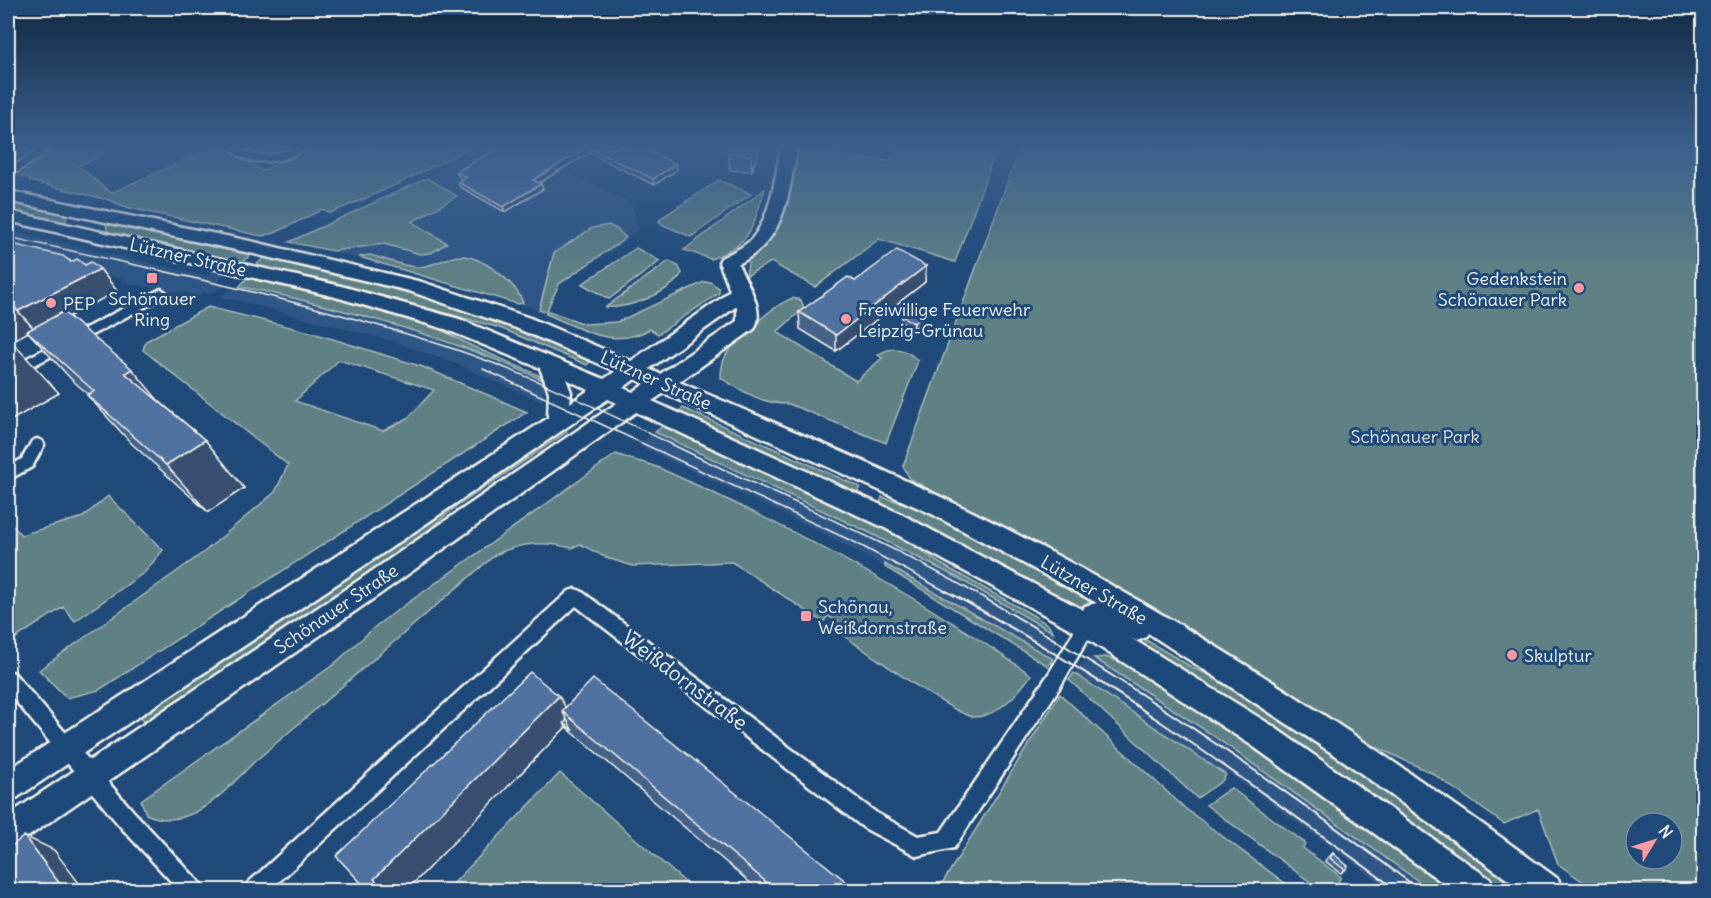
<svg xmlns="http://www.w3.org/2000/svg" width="1711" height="898" viewBox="0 0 1711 898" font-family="Delius,sans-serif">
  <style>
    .built { fill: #2d5686 }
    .green { fill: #5e8186; stroke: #a9b9b7; stroke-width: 1.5; fill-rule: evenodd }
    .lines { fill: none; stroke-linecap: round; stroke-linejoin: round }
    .street-casing { stroke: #f4f1e8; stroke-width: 5 }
    .secondary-casing { stroke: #f4f1e8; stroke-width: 5 }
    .street { fill: #1f4a7a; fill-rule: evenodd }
    .secondary { fill: #1f4a7a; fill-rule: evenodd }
    .tram-far1 { stroke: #f4f1e8; stroke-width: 1.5 }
    .tram { stroke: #f4f1e8; stroke-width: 2 }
    .wall { fill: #44628a; stroke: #f4f1e8; stroke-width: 1.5 }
    .shaded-wall { fill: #375071; stroke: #f4f1e8; stroke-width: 1.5 }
    .building { fill: #4f72a1; stroke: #f4f1e8; stroke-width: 1.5 }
    .poi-dot { fill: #ff9aa2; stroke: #1f4a7a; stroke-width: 2 }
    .labels { text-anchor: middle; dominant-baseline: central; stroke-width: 6; stroke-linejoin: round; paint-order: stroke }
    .street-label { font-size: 18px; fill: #f4f1e8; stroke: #1f4a7a }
    .poi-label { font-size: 18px; fill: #f4f1e8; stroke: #1f4a7a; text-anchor: start }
    .park-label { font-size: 18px; fill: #dee0d9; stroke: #1f4a7a }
    .near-street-label { font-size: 21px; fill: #f4f1e8; stroke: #1f4a7a }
  </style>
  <rect width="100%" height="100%" fill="#1f4a7a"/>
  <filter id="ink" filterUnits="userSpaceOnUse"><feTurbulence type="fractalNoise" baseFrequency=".0167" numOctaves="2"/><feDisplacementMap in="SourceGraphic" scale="12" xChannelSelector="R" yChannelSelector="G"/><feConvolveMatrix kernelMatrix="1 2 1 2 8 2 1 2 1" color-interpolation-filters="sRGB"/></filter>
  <g filter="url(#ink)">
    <!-- built -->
    <path class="built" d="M479 148H580L563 169 632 203 638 229 561 285 546 312 398 268 291 242 322 225 410 186Z
      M17 233 206 276 213 270 228 272 217 282 229 285 209 294 203 292 199 296 121 282 123 279 8 252V240Z
      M239 287 284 296 373 318 471 350 547 382 542 402 456 364 392 341 219 296Z
      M655 432 868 532 956 577 1054 633 1056 647 1053 659 886 564 885 567 819 531 637 445Z
      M1094 658 1208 732 1431 890H1390L1228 773 1226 775 1074 673 1082 664Z"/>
    <!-- green -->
    <path class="green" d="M57 148H97L104 154 78 166 111 193 212 148H228L262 171 308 148H468C423 173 378 194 330 213L323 209 275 233 262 236 129 208 109 200 30 181 29 178 20 176Z
      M796 148H815L813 154 890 161 894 148H997L955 262 879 239 815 287 771 262 746 276 749 258 770 240Z
      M1020 148H1703V890H1595L1558 864 1538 809 1504 824 1432 773 1356 738 910 479 903 466ZM1636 823H1672V859H1636Z
      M427 178 457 196 412 222 447 243 431 253 420 254 384 244 333 251 289 242Z
      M719 180 751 194 691 237 661 224 659 221 661 218Z
      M765 189C751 230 754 241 711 259L684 250Z
      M15 203 66 213V223L8 211Z
      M106 222 252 254 242 262 107 232Z
      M609 225 618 230 626 238 559 284 546 312 539 310 554 253 592 228Z
      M636 248 660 261 609 299 582 284Z
      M370 255C385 259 400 265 415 267 432 268 444 257 460 256 481 255 517 283 523 303L518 304 359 257Z
      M265 257 417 293 492 318 592 359 587 365 500 328 365 291 255 266Z
      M669 261 678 266 682 273C670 293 629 309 606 307Z
      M248 277 369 306 432 325 472 346 538 375 547 382C477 349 404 326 329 307 300 300 270 291 239 287Z
      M704 282H710L719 288V293L658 334 650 329C612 350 582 329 546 314L549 311 585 324 617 322Z
      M793 298 801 300 804 308 777 332 856 381 882 358 878 355C892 345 906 348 918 361L886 443 789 404C764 405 742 391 721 378 721 370 722 362 726 355 738 337 773 305 793 298Z
      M208 307 310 332 423 367 527 412 99 690 67 698 39 670 204 552 275 492 288 465 143 350 146 341ZM339 360 434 390 408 418 383 431 295 401Z
      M683 408 860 487 856 494 677 413Z
      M663 426 780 477 892 531 941 564 1036 617 1048 625 1054 633 956 577 868 532 655 432Z
      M560 429 567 432 452 510 401 553 146 725 137 712Z
      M616 454C630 460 645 462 659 468 789 526 915 593 1031 675 1019 692 998 717 974 717 955 716 859 646 838 632L843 625 828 616 823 622 732 562 633 566 607 558 580 544 572 548C545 541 521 542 495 555L253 763C225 791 189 834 146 814L141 800 333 665 377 625Z
      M108 496 163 550 145 572 75 621 63 607 13 640 8 634V520L21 535 83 517Z
      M882 497 925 510 1085 594 1088 601 1087 605 1075 607 926 527 880 505Z
      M885 564 1053 659 1048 666 885 567Z
      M1118 633 1141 637 1193 668 1240 688 1513 879 1508 890H1497L1362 792Z
      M1106 657 1139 669 1363 819 1459 890H1431L1208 732 1094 658Z
      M1074 673 1226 775 1222 781 1197 798 1069 680Z
      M1060 694 1186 809 1294 890H938Z
      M560 773 694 890H450L448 889Z
      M1231 788 1305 843 1303 848 1341 877 1334 889 1321 890 1206 805Z"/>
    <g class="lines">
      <!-- street casing -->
      <g class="street-casing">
        <path id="street" d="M40 148H53L8 178V170Z
          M229 148C242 148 252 156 266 155 280 154 290 148 304 148 285 165 247 167 229 148Z
          M161 289 167 293 166 296 8 379V368Z
          M37 439 42 441 44 445 32 467 8 480V467L22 459 32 441Z
          M575 589 581 591 878 814 918 836 941 832 1048 675 1081 620 1087 617 1093 620 1096 625 1060 687 954 848 917 856 864 828 576 606 270 890H245L248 883 569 591Z
          M8 671 14 673 133 811 200 883 203 890H179L119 825 8 692Z"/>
      </g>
      <!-- secondary casing -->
      <g class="secondary-casing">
        <path id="secondary" d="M781 148H797C788 196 786 240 738 264 746 282 766 310 754 329L679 382C794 432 911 479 1022 537 1211 635 1387 753 1558 879L1563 890H1522L1344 761 1148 633 1146 637 1137 641 1131 638 1271 725 1490 879 1495 890H1453L1251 745 1078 633 885 528 636 412 380 594 19 843 8 847V815L362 578 617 403 608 399 389 549 18 797 8 802V770L548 418 549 392 540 368 445 329 332 296 8 221V211L341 286 459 319 604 379 616 371 516 328 409 291 250 253 8 201V191L250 241 422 282 530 318 631 361 720 299 730 290 719 262 721 258C731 253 742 248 750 241 771 219 775 177 781 148ZM737 306V321L660 374 649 369ZM566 379 589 390 570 403 571 392ZM635 379 645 384 633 392 623 388ZM664 393 932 514 1097 603 1085 606 1083 610 901 514 652 401Z"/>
      </g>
      <!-- street -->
      <use href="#street" class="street"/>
      <!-- secondary -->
      <use href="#secondary" class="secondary"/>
      <!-- tram-far1 -->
      <path class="tram-far1" d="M8 237C159 270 310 301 457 350 542 379 623 421 704 460 795 503 888 543 975 593
        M483 369 856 543 949 593"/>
      <!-- tram -->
      <path class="tram" d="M946 591C1105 676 1251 784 1397 890
        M972 591C1129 680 1276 782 1420 890"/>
    </g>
    <!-- wall -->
    <path class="wall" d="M498 148H643L676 164 677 170 654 185 589 153 539 183 541 184 543 189 505 212 460 187 458 182 462 179 459 177 456 172Z
      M730 148H759L752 171 730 170 728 153Z
      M8 243 100 269 117 291 69 316 159 401 205 440 244 488 208 512 132 444 87 395 88 394 72 380 28 332 10 342 59 393 8 422Z
      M926 266 925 282 836 351 800 329 799 312Z
      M902 316 924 321 913 329 901 322Z
      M565 707 858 891H760L566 727 406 891H370L366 888Z
      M1333 853 1345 870 1341 873 1325 861 1328 857Z"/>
    <!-- shaded-wall -->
    <path class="shaded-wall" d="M586 148H588L589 153 535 185 533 180Z
      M753 148H759L752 171 751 155Z
      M676 164 677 170 654 185 653 179Z
      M541 184 543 189 505 212 503 207Z
      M926 266 925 282 836 351V335Z
      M100 269 117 291 38 333 18 311Z
      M14 307 34 329 9 342 13 343 59 393 8 422V311Z
      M924 315V321L913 329 914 323Z
      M132 369 173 418 125 373Z
      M205 440 244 488 208 512 166 465Z
      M559 696 572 719 562 711 569 724 564 723 566 727 406 891H387L374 879Z
      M24 836 54 850 85 891H65Z
      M368 885 376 891H370L366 888Z"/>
    <!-- building -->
    <path class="building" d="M498 148H586L533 180 541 184 503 207 458 182 466 177 456 172Z
      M589 148H643L676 164 653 179Z
      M730 148H753L751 155 728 153Z
      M8 243 63 256 71 262 77 259 85 265 91 262 100 269 18 311 14 307 8 311Z
      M897 250 926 266 836 335 799 312 848 277 855 281Z
      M912 308 924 315 914 323 902 316Z
      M63 312 132 369 125 373 205 440 166 465 87 395 94 391 27 331Z
      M8 339 13 343 8 346Z
      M530 672 559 696 374 879 384 888 387 886 391 891H374L368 885 366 888 336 856Z
      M593 679 858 891H777L562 711Z
      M567 720 573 731 564 723Z
      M24 836 65 891H8V849Z
      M1333 853 1348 866 1345 870 1330 858Z"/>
  </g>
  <!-- sky -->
  <linearGradient id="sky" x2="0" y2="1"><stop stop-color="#112943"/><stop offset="0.54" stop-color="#3c608d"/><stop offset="1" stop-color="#3c608d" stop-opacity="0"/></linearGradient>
  <rect width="1711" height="274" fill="url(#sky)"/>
  <!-- markers -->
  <g class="poi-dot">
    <rect x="146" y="272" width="12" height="12" rx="3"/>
    <circle cx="1579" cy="288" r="6"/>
    <circle cx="51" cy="303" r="6"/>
    <circle cx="846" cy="319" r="6"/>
    <rect x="800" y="610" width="12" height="12" rx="3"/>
    <circle cx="1512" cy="655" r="6"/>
  </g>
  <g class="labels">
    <!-- street labels -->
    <g class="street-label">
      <text transform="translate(188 257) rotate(13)">Lützner Straße</text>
      <text transform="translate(656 380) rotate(24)">Lützner Straße</text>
      <text transform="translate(1094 590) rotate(30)">Lützner Straße</text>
      <text transform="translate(336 609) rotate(-34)">Schönauer Straße</text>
    </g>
    <!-- poi labels -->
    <g class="poi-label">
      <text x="1567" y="278" text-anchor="end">Gedenkstein<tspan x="1567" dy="21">Schönauer Park</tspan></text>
      <text x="152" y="298" text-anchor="middle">Schönauer<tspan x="152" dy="21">Ring</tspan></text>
      <text x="63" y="303">PEP</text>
      <text x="858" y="309">Freiwillige Feuerwehr<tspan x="858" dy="21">Leipzig-Grünau</tspan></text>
      <text x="818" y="606">Schönau,<tspan x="818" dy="21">Weißdornstraße</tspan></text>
      <text x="1524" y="655">Skulptur</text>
    </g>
    <!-- park labels -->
    <g class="park-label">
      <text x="1415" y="436">Schönauer Park</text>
    </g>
    <!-- near-street labels -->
    <g class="near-street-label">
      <text transform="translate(685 680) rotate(37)">Weißdornstraße</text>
    </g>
  </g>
  <!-- margin -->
  <rect width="1711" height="898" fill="none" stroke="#1f4a7a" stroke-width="30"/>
  <rect x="15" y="15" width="1681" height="868" fill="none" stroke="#f4f1e8" stroke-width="2" filter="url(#ink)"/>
  <!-- north arrow -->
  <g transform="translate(1654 841) rotate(52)"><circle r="28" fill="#1f4a7a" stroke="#748da6" stroke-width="1.5"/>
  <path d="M0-4.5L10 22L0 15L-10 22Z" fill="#ff9aa2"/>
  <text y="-9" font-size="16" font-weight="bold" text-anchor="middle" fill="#f4f1e8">N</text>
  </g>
</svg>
